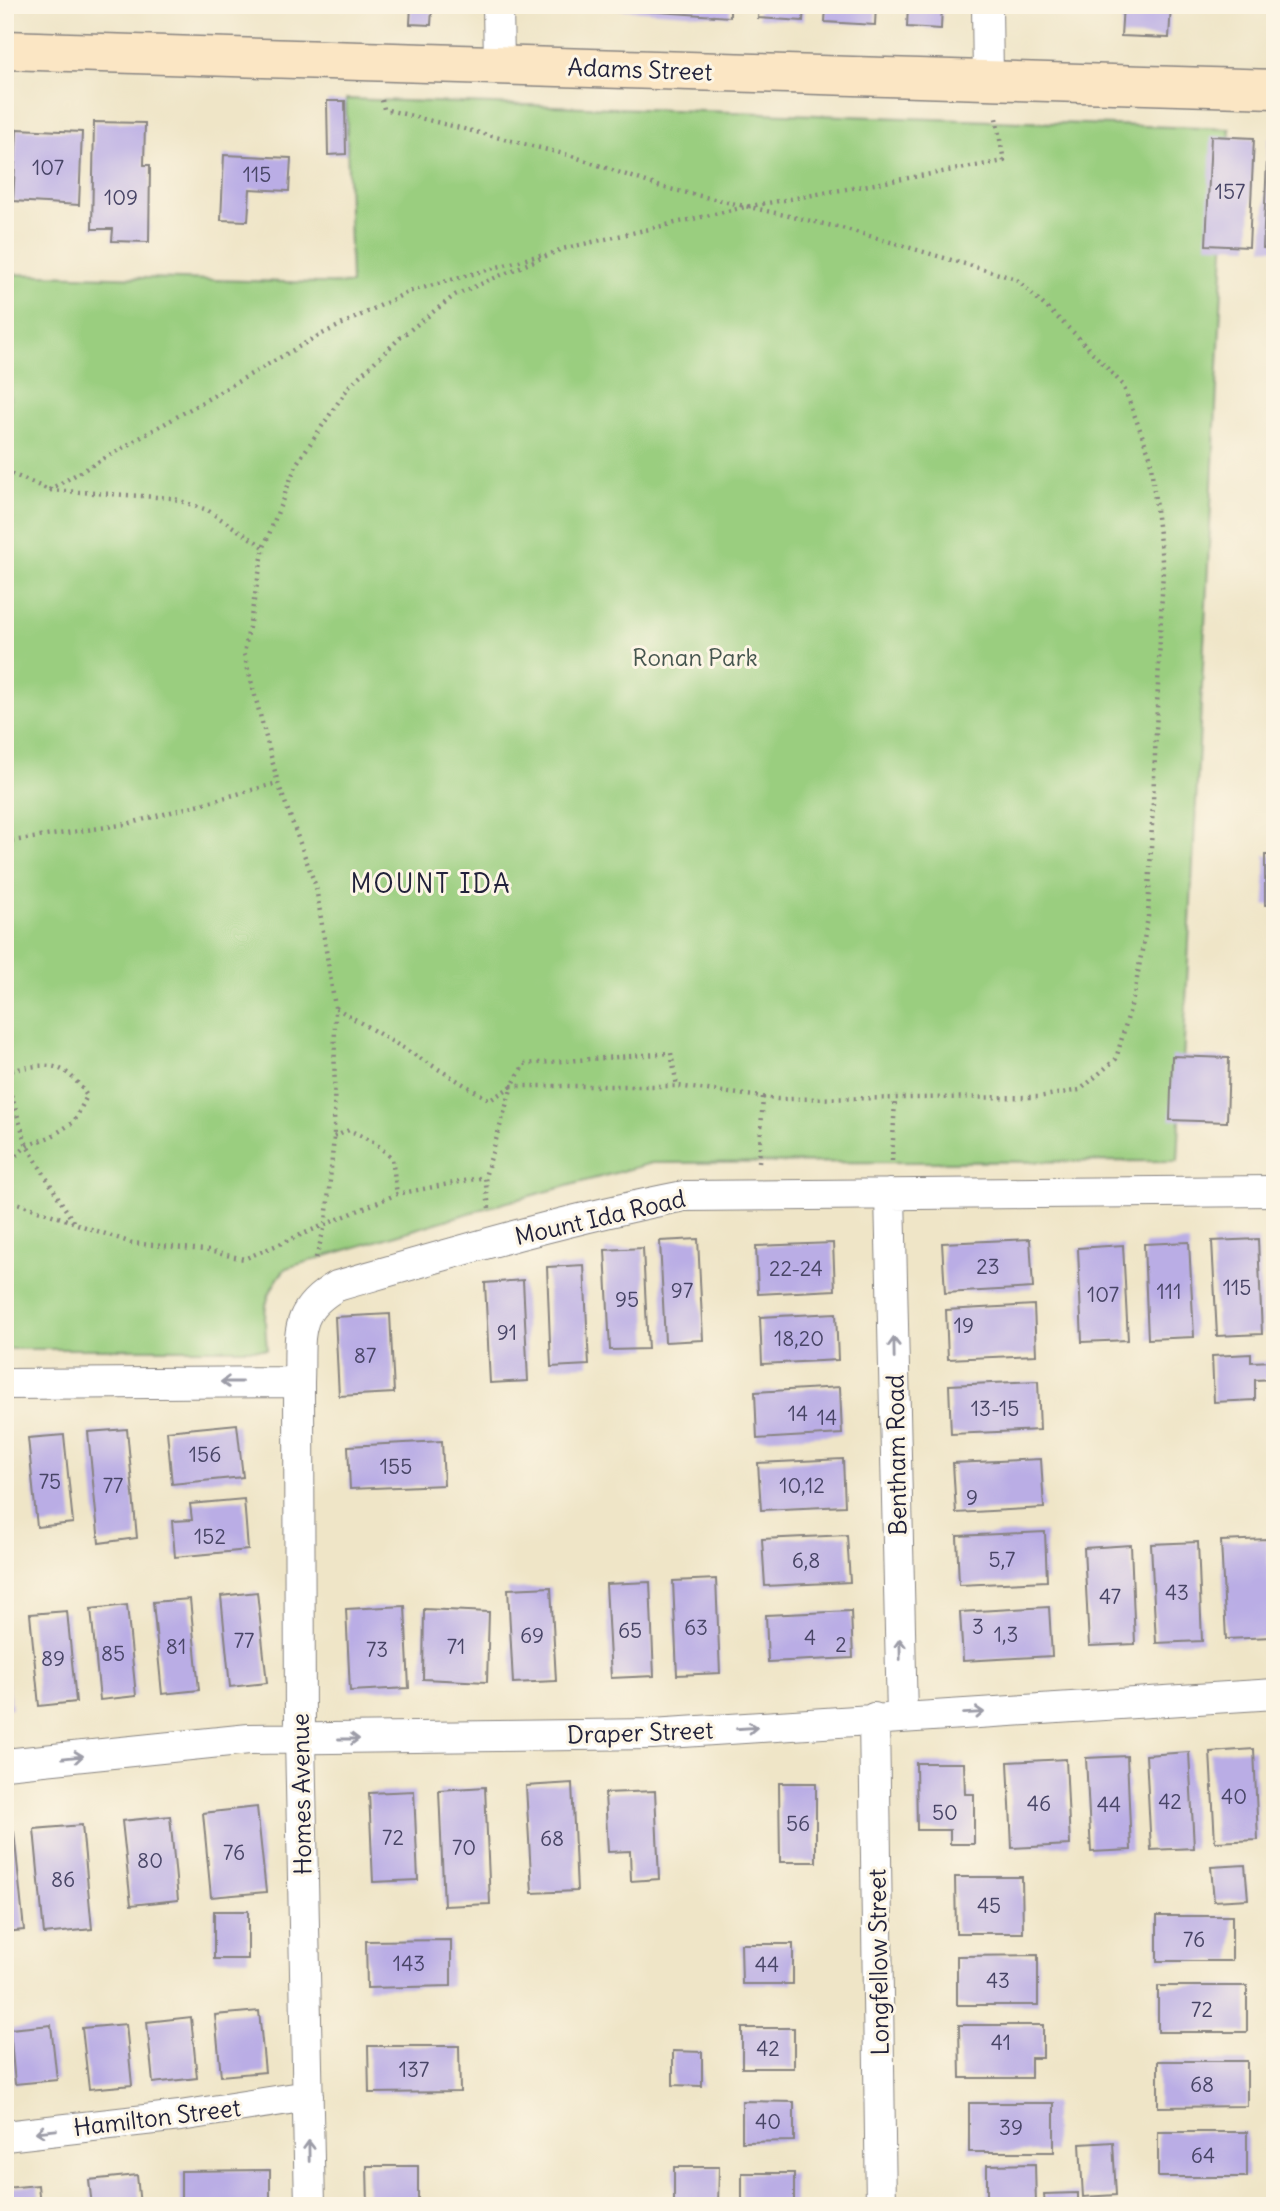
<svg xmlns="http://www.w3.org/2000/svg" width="1280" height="2211" viewBox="0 0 1280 2211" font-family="Delius,sans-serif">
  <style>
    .green { fill: #9ace7f; stroke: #5e785d; stroke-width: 2 }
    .building { fill: #baade5 }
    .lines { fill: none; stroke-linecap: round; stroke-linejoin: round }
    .minor-casing { stroke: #888481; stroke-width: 32 }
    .secondary-casing { stroke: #888481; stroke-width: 41 }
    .path { stroke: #888481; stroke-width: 4.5; stroke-dasharray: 2 5; stroke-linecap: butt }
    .minor { stroke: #fff; stroke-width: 30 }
    .secondary { stroke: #fbe6c4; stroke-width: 38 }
    .oneway { stroke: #9c9ca7 }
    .labels { text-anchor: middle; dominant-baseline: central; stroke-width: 6; stroke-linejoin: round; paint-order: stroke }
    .number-label { font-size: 21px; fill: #484566 }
    .street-label { font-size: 24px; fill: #22223b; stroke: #fcf5e5 }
    .park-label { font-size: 24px; fill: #46564f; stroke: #fcf5e5 }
    .neighbourhood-label { font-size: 26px; letter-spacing: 2px; fill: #22223b; stroke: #fcf5e5 }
  </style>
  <rect width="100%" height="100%" fill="#fcf5e5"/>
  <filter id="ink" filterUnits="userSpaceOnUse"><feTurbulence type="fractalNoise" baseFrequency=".0143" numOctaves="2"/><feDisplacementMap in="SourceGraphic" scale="14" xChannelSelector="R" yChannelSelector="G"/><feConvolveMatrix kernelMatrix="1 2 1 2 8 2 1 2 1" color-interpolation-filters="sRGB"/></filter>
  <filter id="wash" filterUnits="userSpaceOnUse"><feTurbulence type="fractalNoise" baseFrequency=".00686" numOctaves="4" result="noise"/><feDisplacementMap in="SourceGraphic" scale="28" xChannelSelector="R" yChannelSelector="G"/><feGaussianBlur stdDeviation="1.57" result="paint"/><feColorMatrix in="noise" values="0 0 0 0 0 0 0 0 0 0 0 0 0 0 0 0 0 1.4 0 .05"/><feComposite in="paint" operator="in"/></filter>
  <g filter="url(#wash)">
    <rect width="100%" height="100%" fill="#efe5c7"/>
    <!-- green -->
    <path class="green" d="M346 99 1230 129 1178 1161 652 1163 489 1207 286 1268C261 1297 264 1313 267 1349H5V502H11L8 274 351 284Z"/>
    <g id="blocks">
      <!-- building -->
      <path class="building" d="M411 5H457V10L432 9 431 25 410 24Z
        M557 5H730V17Z
        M759 5H804L803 21 758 18Z
        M826 5H876L875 25 825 22Z
        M908 5H942L941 29 907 27Z
        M1123 5H1171L1169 38 1121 36Z
        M327 101H345L346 154 328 155Z
        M94 122 145 123 144 165H150L149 242 112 241 113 229H92Z
        M17 129 82 132 79 205 13 201Z
        M1211 136 1254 138 1249 247 1206 245Z
        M1268 139H1275V249L1263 248Z
        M224 155 291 158 289 191 250 189 248 221 221 220Z
        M1270 770 1275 771V832H1270Z
        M1265 855H1275V905H1265Z
        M1172 1056 1229 1058 1227 1122 1170 1120Z
        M698 1239 703 1340 665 1342 660 1241Z
        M1030 1239 1033 1288 945 1293 942 1243Z
        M1258 1239 1262 1334 1217 1336 1212 1241Z
        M1189 1242 1194 1337 1148 1339 1144 1244Z
        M833 1243 835 1290 758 1294 756 1246Z
        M1123 1245 1128 1340 1082 1342 1078 1248Z
        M643 1248 648 1349 610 1350 605 1250Z
        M584 1265 589 1365 551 1367 547 1267Z
        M523 1280 528 1381 490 1383 485 1283Z
        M1034 1305 1036 1355 948 1359 946 1310Z
        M836 1313 838 1360 762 1364 760 1317Z
        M390 1314 394 1393 339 1396 335 1317Z
        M1251 1354V1362L1273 1361 1274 1379 1255 1380V1400L1214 1402 1212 1356Z
        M1038 1381 1040 1430 951 1434 949 1385Z
        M840 1387 842 1434 757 1439 755 1392Z
        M237 1424 243 1477 172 1484 167 1431Z
        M127 1429 137 1538 99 1543 88 1432Z
        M64 1435 73 1523 37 1527 28 1438Z
        M442 1441 444 1485 350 1489 348 1446Z
        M843 1459 845 1506 761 1510 758 1463Z
        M1041 1459 1044 1508 956 1513 953 1463Z
        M5 1479 12 1528H5Z
        M244 1499 248 1550 175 1557 172 1521 192 1520 190 1504Z
        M1045 1532 1047 1581 959 1585 957 1536Z
        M847 1535 850 1582 765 1586 762 1539Z
        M1267 1539 1272 1637 1226 1639 1221 1541Z
        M1198 1542 1202 1641 1156 1643 1151 1544Z
        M1131 1545 1135 1644 1089 1646 1084 1548Z
        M716 1579 720 1673 677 1675 673 1581Z
        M650 1582 654 1676 611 1678 606 1584Z
        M551 1587 556 1681 513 1683 508 1589Z
        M257 1592 267 1683 230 1687 221 1596Z
        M190 1599 199 1690 162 1694 153 1602Z
        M127 1605 136 1696 100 1700 91 1609Z
        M405 1606 409 1688 350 1691 346 1609Z
        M1049 1607 1052 1656 963 1661 960 1612Z
        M424 1609 489 1612 487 1682 423 1679Z
        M67 1611 76 1702 39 1706 30 1614Z
        M851 1611 853 1658 768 1662 766 1615Z
        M5 1661 12 1708 5 1709Z
        M1254 1749 1258 1840 1215 1842 1210 1752Z
        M1189 1752 1194 1848 1151 1850 1146 1755Z
        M1127 1756 1131 1850 1091 1852 1086 1758Z
        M1066 1759 1070 1845 1012 1848 1008 1762Z
        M916 1763H964L965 1794H974V1844H950V1830H917Z
        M572 1783 577 1891 532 1893 526 1786Z
        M779 1783H816V1862H780Z
        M485 1787 490 1904 444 1906 439 1790Z
        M414 1791 418 1880 373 1882 369 1793Z
        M655 1791 659 1879 631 1881 630 1851 608 1852 605 1793Z
        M257 1807 266 1892 211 1897 203 1813Z
        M170 1816 178 1900 131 1905 122 1821Z
        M82 1825 92 1929 44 1934 34 1829Z
        M5 1832H14L24 1930 5 1932Z
        M1245 1865 1248 1899 1214 1901 1211 1867Z
        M955 1877H1022L1023 1933H956Z
        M214 1911H248V1959H214Z
        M1157 1916H1232V1961H1157Z
        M451 1940V1986L367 1988 366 1941Z
        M741 1944H793V1984H742Z
        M1038 1955V2005H957V1956Z
        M1158 1986H1247V2032H1158Z
        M259 2011 265 2072 221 2076 215 2015Z
        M191 2017 197 2078 153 2083 147 2022Z
        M126 2024 132 2085 89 2089 82 2028Z
        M51 2025 57 2080 15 2084 10 2029Z
        M959 2025H1043V2058H1031V2078H960Z
        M742 2028H794V2068H742Z
        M368 2046H459L460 2092 369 2093Z
        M673 2051 702 2052V2086L673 2085Z
        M1158 2061H1247V2106L1158 2107Z
        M742 2101 794 2102V2141L742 2142Z
        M969 2103H1054V2152H969Z
        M1158 2132H1247V2177H1158Z
        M1113 2142 1116 2195 1083 2197 1080 2144Z
        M1035 2164 1036 2206H987V2165Z
        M367 2166H418V2206H368Z
        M674 2167H719L718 2206H674Z
        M270 2170V2206H181V2171Z
        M742 2173H794V2206H742Z
        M137 2175 140 2206H92L89 2180Z
        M38 2185 40 2206H5V2188Z
        M1078 2193V2206H1045L1044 2194Z"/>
    </g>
  </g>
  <g filter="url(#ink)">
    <use href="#blocks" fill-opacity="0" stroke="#888481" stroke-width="2"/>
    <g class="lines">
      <!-- minor casing -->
      <g class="minor-casing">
        <path id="minor" d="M498 5 499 65
          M987 5 988 80
          M890 1194 902 1717
          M5 1384 299 1382
          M874 1718 881 2206
          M5 1764 249 1739 652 1734 1275 1694
          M5 2136 180 2116 308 2096
          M310 2206 300 1739 299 1382C301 1335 292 1312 337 1286 452 1253 566 1219 684 1196L1275 1191"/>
      </g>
      <!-- secondary casing -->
      <g class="secondary-casing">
        <path id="secondary" d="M5 50 1275 89"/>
      </g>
      <!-- path -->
      <path class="path" d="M382 100 384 109 572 156 661 187 846 229 1016 279 1075 334 1123 385 1150 456 1163 569 1148 917 1134 995 1116 1059 1080 1090 1038 1097 777 1099 677 1086H512L485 1177 489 1208
        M5 471 49 490 172 498 207 510 264 547
        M49 490 314 338 408 292 544 254
        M5 842 127 824 278 783
        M336 1008 490 1100 512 1086 524 1064 671 1053 677 1086
        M5 1072C45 1063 63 1058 87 1096L74 1122 52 1136 27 1146 5 1165
        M5 1075 27 1146 74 1223 132 1243 204 1250 244 1259 397 1194 485 1177
        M334 1137 349 1130 375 1143 392 1158 397 1194
        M892 1161 895 1099
        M759 1162 763 1097
        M5 1199 73 1222
        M316 1258 326 1222 334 1137 335 1007 316 887 278 783 244 654 264 547 297 463 350 385 401 337 455 295 562 249 745 207 1004 161 996 118"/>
      <!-- minor -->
      <use href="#minor" class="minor"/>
      <!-- secondary -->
      <use href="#secondary" class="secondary"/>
    </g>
    <!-- one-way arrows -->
    <defs><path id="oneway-shaft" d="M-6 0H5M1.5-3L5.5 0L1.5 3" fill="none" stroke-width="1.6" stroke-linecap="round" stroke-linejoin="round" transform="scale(1.75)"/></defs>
    <g class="oneway">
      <use href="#oneway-shaft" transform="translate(894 1348) rotate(-91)"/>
      <use href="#oneway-shaft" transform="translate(231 1382) rotate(180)"/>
      <use href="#oneway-shaft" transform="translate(900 1649) rotate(-91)"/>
      <use href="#oneway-shaft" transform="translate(974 1713) rotate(-3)"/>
      <use href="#oneway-shaft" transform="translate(747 1728) rotate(-4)"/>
      <use href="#oneway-shaft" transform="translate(349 1739)"/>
      <use href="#oneway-shaft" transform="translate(73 1757) rotate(-6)"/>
      <use href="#oneway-shaft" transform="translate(46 2131) rotate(174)"/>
      <use href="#oneway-shaft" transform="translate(309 2151) rotate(-91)"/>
    </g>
  </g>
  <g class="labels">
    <!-- number labels -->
    <g class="number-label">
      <text x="48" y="167">107</text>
      <text x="257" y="174">115</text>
      <text x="1230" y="191">157</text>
      <text x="121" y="197">109</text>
      <text x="988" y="1266">23</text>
      <text x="796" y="1268">22-24</text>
      <text x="1237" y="1287">115</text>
      <text x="682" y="1290">97</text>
      <text x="1169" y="1291">111</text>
      <text x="1103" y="1294">107</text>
      <text x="627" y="1299">95</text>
      <text x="964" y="1325">19</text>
      <text x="507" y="1332">91</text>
      <text x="799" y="1338">18,20</text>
      <text x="365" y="1355">87</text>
      <text x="995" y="1408">13-15</text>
      <text x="798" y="1413">14</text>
      <text x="827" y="1417">14</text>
      <text x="205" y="1454">156</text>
      <text x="396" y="1466">155</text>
      <text x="50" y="1481">75</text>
      <text x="113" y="1485">77</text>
      <text x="802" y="1485">10,12</text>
      <text x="972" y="1497">9</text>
      <text x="210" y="1536">152</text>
      <text x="1002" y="1559">5,7</text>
      <text x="806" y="1560">6,8</text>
      <text x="1177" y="1592">43</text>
      <text x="1110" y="1596">47</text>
      <text x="978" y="1626">3</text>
      <text x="696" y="1627">63</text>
      <text x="630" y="1630">65</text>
      <text x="1006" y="1634">1,3</text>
      <text x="532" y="1635">69</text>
      <text x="810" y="1637">4</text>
      <text x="244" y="1640">77</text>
      <text x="841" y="1644">2</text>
      <text x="176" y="1646">81</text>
      <text x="456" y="1646">71</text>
      <text x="377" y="1649">73</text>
      <text x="113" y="1653">85</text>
      <text x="53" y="1658">89</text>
      <text x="1234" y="1796">40</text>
      <text x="1170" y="1801">42</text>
      <text x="1039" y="1803">46</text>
      <text x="1109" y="1804">44</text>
      <text x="945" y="1812">50</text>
      <text x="798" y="1823">56</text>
      <text x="393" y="1837">72</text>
      <text x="552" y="1838">68</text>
      <text x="464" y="1847">70</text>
      <text x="234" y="1852">76</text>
      <text x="150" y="1860">80</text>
      <text x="63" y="1879">86</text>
      <text x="989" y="1905">45</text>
      <text x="1194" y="1939">76</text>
      <text x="409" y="1963">143</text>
      <text x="767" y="1964">44</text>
      <text x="998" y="1980">43</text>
      <text x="1202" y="2009">72</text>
      <text x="1001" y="2042">41</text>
      <text x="768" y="2048">42</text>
      <text x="414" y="2069">137</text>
      <text x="1202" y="2084">68</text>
      <text x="768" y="2121">40</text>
      <text x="1011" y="2127">39</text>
      <text x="1203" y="2155">64</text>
    </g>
    <!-- street labels -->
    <g class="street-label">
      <text transform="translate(640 69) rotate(2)">Adams Street</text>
      <text transform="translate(600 1217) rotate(-13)">Mount Ida Road</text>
      <text transform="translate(896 1455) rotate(-91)">Bentham Road</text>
      <text transform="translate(640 1732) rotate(-2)">Draper Street</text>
      <text transform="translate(301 1794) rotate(-91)">Homes Avenue</text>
      <text transform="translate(878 1962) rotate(-91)">Longfellow Street</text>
      <text transform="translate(157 2117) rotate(-7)">Hamilton Street</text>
    </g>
    <!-- park labels -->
    <g class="park-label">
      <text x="695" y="657">Ronan Park</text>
    </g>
    <!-- neighbourhood labels -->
    <g class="neighbourhood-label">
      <text x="431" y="883">MOUNT IDA</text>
    </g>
  </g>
  <!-- margin -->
  <rect width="1280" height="2211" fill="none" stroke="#fcf5e5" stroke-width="28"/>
</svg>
